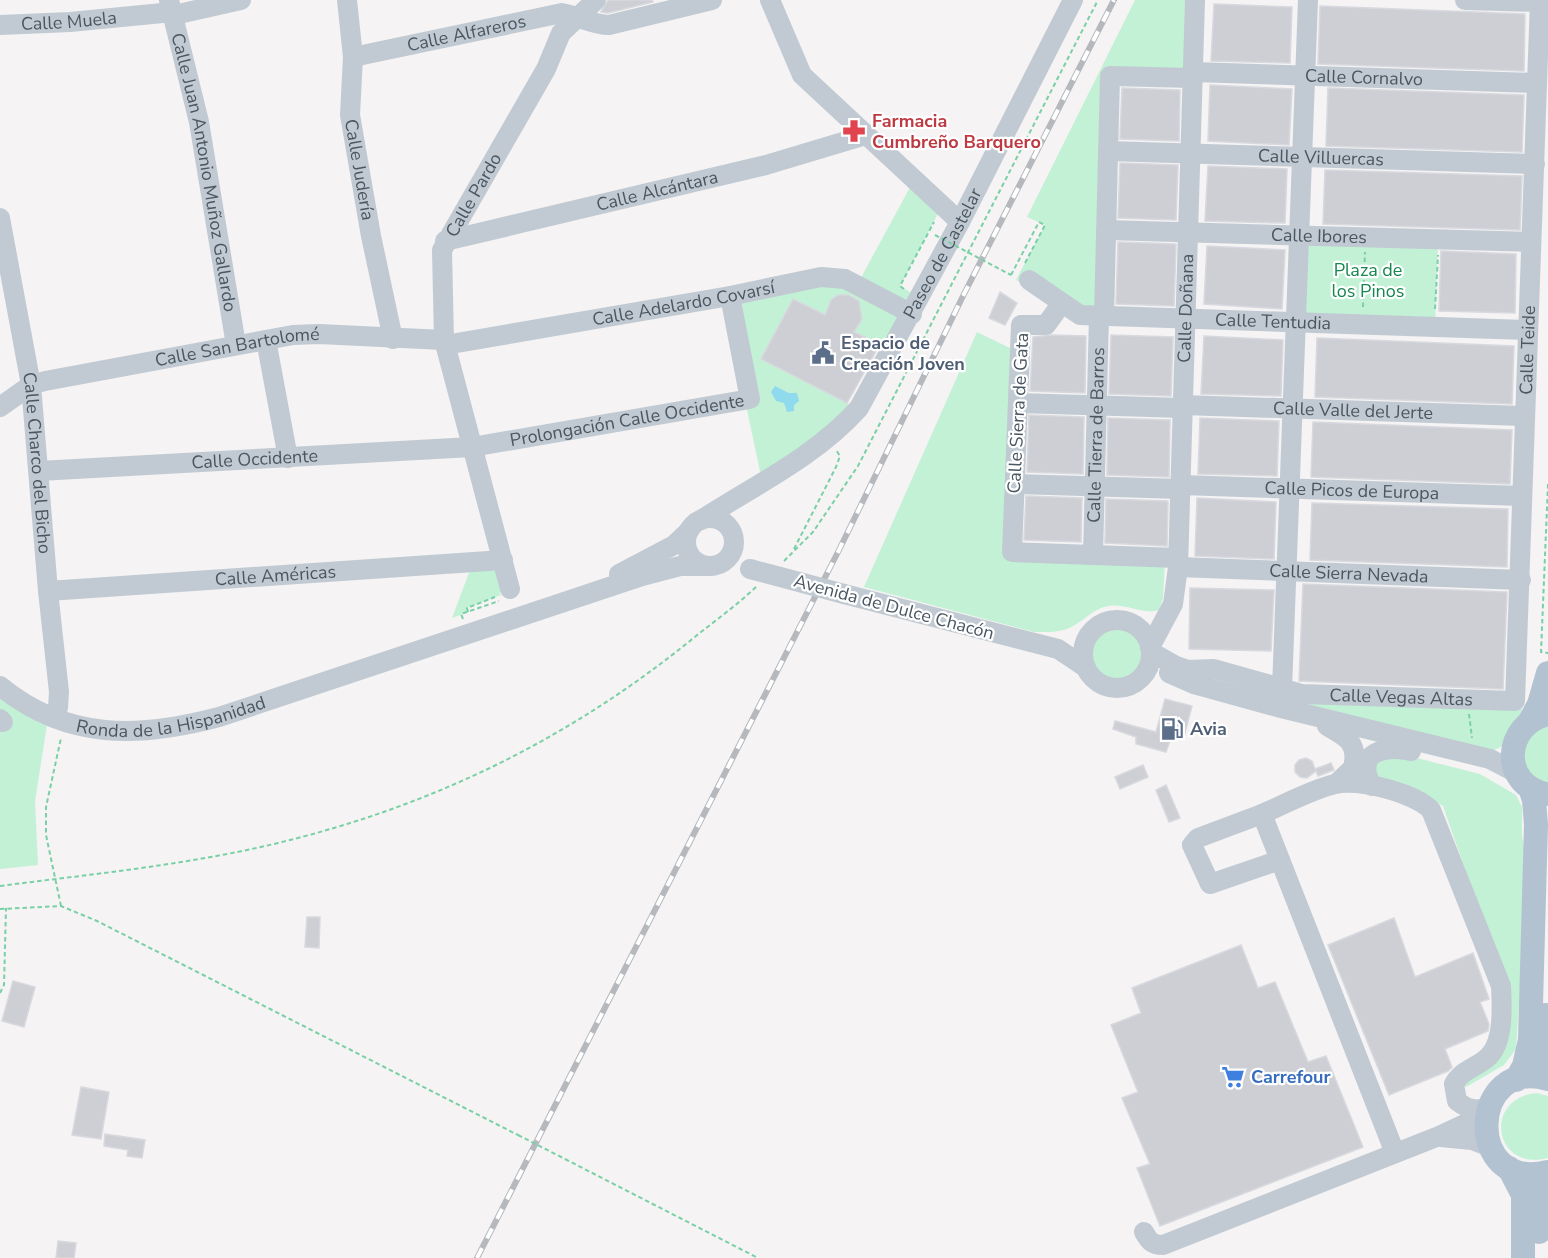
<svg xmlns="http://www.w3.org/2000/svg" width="1548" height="1258" viewBox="0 0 1548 1258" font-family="'Nunito Sans',sans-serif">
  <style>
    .green { fill: #c3f1d5 }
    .water { fill: #90daee }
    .building { fill: #cdcfd5; stroke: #d7d9de; stroke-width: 1.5 }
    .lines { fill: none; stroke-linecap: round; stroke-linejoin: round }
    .path { stroke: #7ad0a6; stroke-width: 2; stroke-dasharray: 4.5 3; stroke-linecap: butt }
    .minor { stroke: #c1cad2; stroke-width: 20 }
    .major { stroke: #b3c2d1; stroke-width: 24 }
    .rail-casing { stroke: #b5b8bd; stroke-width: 6 }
    .rail { stroke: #fff; stroke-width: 4; stroke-dasharray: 11; stroke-linecap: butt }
    .path-bridge { stroke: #7ad0a6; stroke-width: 2; stroke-dasharray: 4.5 3; stroke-linecap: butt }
    .minor-bridge { stroke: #c1cad2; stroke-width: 20 }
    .labels { text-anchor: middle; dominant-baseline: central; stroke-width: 4.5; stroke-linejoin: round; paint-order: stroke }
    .street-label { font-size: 18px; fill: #4a5661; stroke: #fff }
    .health-label { font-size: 18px; font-weight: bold; fill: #be3a42; stroke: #fff; text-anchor: start }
    .park-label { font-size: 18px; fill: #17864f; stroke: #fff }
    .service-label { font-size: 18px; font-weight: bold; fill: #4e5e75; stroke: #fff; text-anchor: start }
    .shop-label { font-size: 18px; font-weight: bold; fill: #366cbe; stroke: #fff; text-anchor: start }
  </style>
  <rect width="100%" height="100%" fill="#f5f3f3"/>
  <!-- green -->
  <path class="green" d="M1135 0H1195L1192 78 1111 76 1104 316 1016 280 1045 225 1027 217Z
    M914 180 942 206 900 286 920 298 891 351 850 330 858 325 862 319 859 302 851 295C835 296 826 300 828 317L793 299 761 359 850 405 837 433 762 481 745 400 730 296 762 290 857 285Z
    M1300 234 1438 239 1435 327 1297 322Z
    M977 332 1014 350 1012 552 1165 560 1163 598 1159 610C1141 615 1127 603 1108 606 1092 609 1082 623 1067 629 1056 633 1045 632 1034 632L864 587Z
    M503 560 510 589 500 592 501 595 467 608 468 612 452 618 473 562Z
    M1087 654a30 30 0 1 1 60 0a30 30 0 1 1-60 0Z
    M1287 690 1520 707 1530 721 1515 740 1488 753 1281 708Z
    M0 696 47 725 35 801 38 865 0 869Z
    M1548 720V787L1526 775 1521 743Z
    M1397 753 1480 774 1516 795 1522 807V836L1528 864 1516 1049 1504 1065 1466 1087 1460 1082 1502 1040 1484 924 1443 806 1423 794 1378 782 1371 771 1380 755Z
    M1537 1093 1548 1096V1158C1494 1172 1482 1098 1537 1093Z"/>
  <!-- water -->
  <path class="water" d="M775 386 789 393H797L799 401 794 405V411L787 412 784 403 776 401 771 392Z"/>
  <!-- building -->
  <path class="building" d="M608 0H652L653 2 608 13 601 12Z
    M1214 4 1292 7 1290 63 1211 61Z
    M1320 6 1525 14 1524 71 1318 64Z
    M1210 85 1292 89 1289 145 1208 141Z
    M1122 88 1180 90 1179 141 1120 139Z
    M1328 88 1524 95 1522 152 1326 146Z
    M1120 163 1178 165 1176 220 1118 218Z
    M1208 166 1287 169 1285 223 1205 221Z
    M1325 170 1522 176 1520 230 1323 224Z
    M1118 242 1176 244 1174 306 1116 304Z
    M1207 246 1285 250 1282 309 1204 304Z
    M1441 251 1516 254 1515 313 1439 311Z
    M1000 292 1017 303 1005 325 989 318Z
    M838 295H849L859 301 862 319 854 332 880 344 847 403 761 359 793 299 825 315 831 300Z
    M1052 335 1086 336 1085 393 1030 391 1033 337Z
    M1111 335 1173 337 1171 396 1109 394Z
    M1204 336 1283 340 1281 396 1201 394Z
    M1317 338 1514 346 1512 404 1315 397Z
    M1029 415 1084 417 1083 474 1027 472Z
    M1108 418 1170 420 1169 477 1107 475Z
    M1200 418 1279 421 1277 476 1198 474Z
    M1313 422 1512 430 1510 484 1311 477Z
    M1026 496 1082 498 1081 542 1024 540Z
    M1197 498 1276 502 1274 559 1195 556Z
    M1106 499 1168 501 1167 546 1105 543Z
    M1312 503 1508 509 1507 567 1310 560Z
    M1303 584 1507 592 1503 689 1299 681Z
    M1190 588 1274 590 1271 651 1189 649Z
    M1165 699 1192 706 1184 737 1172 735 1166 752 1136 744V737L1113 729 1115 721 1156 732Z
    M1306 758 1312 761 1315 769 1331 763 1334 770 1318 776 1316 771 1307 778 1300 777 1295 772V765L1299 760Z
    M1143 765 1148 777 1120 789 1115 777Z
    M1166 785 1180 818 1169 822 1156 790Z
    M307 917H320L319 948 305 947Z
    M1394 918 1415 977 1473 953 1489 999 1480 1002 1489 1024 1488 1031 1445 1049 1452 1067 1448 1071 1389 1095 1328 945Z
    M1241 945 1258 988 1275 982 1308 1062 1326 1056 1363 1147 1160 1226 1137 1168 1150 1164 1122 1098 1138 1092 1111 1025 1141 1013 1132 988Z
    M13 981 35 987 24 1027 2 1021Z
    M81 1087 109 1092 101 1139 72 1135Z
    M105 1134 145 1140 142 1158 127 1156 128 1150 104 1146Z
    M58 1241 76 1243 74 1258H56Z"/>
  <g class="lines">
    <!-- path -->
    <path class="path" d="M1011 275 1039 222 1045 225 1024 265
      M904 289 900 286 934 222
      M1363 307 1365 252
      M1435 309 1438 255
      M1548 484 1541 652 1548 653
      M794 549 836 467 840 456 836 450
      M784 561 813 532 858 466 1098 0
      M727 567 742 545 734 523 730 520
      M468 612 467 608 495 597
      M463 619 461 614 499 601
      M1469 714 1472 738
      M0 886C92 874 187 865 278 843 435 805 571 738 696 636 716 620 737 605 756 587
      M61 906 46 835V807L61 738
      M0 909 61 906 97 921 518 1135
      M0 993 4 985 6 908
      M565 1159 758 1258"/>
    <!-- minor -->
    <g class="minor">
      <path id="s1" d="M169 0 199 122 236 345"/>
      <path id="s2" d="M347 0 353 57 350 115 371 236 393 339"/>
      <path d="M770 0 802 75 960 222"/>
      <path d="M1465 0 1540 2"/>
      <path d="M174 15 241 0"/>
      <path id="s3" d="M0 25 70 22 173 12"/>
      <path id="s4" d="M353 57 562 13C579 16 592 25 609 25L712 0"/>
      <path id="s5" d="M1192 72 1537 83"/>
      <path id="s6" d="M1108 151 1535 164"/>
      <path id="s7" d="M0 218 31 385 48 591 59 692 58 708"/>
      <path id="s8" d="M1106 230 1531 242"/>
      <path id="s9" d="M445 241 766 165 866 135"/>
      <path id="s10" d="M1029 280 1080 315 1527 330"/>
      <path d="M1062 303 1046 325H1021L1012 552 1178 558"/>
      <path d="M1104 316 1110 76 1192 78"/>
      <path d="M266 340 288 458"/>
      <path id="s11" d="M445 345 730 296 821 277 845 279 912 314"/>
      <path d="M1018 403 1182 408"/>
      <path id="s12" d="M1182 405 1524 416"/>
      <path id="s13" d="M0 407 31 385 45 381 293 335 319 334 444 340"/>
      <path id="s14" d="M39 471 472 447 750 399 730 296"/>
      <path d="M1015 484 1180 489"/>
      <path id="s15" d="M1181 485 1522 496"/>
      <circle cx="710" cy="542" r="24"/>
      <path id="s16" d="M701 520C755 485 815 457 859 408L960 222 1073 0"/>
      <path id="s17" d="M1093 555 1099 316"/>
      <path id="s18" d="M1178 567 1521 580"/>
      <path d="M619 574 674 545 689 531"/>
      <path id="s19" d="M510 589 444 340 442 250 546 69 561 33 596 0"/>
      <path id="s20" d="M48 591 503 560"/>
      <path d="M844 594 1058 649 1085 667"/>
      <circle cx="1117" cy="654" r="34"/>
      <path id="s21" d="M1150 647 1173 604 1178 567 1195 0"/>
      <path id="s22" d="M1151 652 1176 666 1188 670 1214 669 1302 694 1515 701 1540 0"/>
      <path d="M1169 673 1194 684 1281 708 1490 759 1517 773"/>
      <path id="s23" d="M0 686C67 741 140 738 219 717L642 576 680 566H711"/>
      <path d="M1282 689 1308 0"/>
      <path d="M0 719 3 722"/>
      <path d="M1327 726C1347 737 1359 743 1353 768L1337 783"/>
      <path d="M1372 786C1353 752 1385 745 1411 751"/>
      <path d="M1262 814 1198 838 1192 845 1210 884 1280 860"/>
      <path d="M1441 1137 1472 1140 1490 1147"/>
      <path d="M1395 1153 1262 814C1286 804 1310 790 1335 784 1357 778 1415 793 1431 810L1501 986C1502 1008 1505 1048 1483 1061 1472 1069 1460 1072 1454 1084L1457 1101C1467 1109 1476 1112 1488 1107"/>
      <path d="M1144 1232C1149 1241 1152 1245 1163 1245L1439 1136 1486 1114"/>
    </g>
    <!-- major -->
    <path class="major" d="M1530 721 1539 704 1548 673
      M1546 794C1500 785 1503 724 1548 714
      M1546 1015 1548 1066
      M1548 1079C1469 1055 1463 1193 1548 1172
      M1516 1080 1524 1066 1530 1040 1536 825 1534 800 1530 788
      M1509 1168 1523 1195V1258
      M1539 1232 1541 1194 1548 1175"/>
    <!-- rail casing -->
    <g class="rail-casing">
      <path id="rail" d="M477 1258 839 550 964 294 1114 0"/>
    </g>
    <!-- rail -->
    <use href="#rail" class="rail"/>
    <!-- path-bridge -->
    <path class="path-bridge" d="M935 235 1011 275
      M518 1135 565 1159"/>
    <!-- minor-bridge -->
    <path class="minor-bridge" d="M750 569 844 594"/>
  </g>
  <!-- icons -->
  <defs>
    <g id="pharmacy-bare" transform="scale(1.8)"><path d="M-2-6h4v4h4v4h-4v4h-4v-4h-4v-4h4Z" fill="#e0444e" stroke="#fff" stroke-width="2.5" paint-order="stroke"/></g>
    <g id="civic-bare" transform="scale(1.8)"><path d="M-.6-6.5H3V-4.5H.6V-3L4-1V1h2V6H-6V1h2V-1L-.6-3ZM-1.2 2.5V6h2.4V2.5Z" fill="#5c6f8a" stroke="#fff" stroke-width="2.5" paint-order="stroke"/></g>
    <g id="fuel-bare" transform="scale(1.8)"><path d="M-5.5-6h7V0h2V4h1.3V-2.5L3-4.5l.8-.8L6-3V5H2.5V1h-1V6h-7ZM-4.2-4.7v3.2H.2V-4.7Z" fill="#5c6f8a" stroke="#fff" stroke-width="2.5" paint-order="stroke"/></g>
    <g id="supermarket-bare" transform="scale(1.8)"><path d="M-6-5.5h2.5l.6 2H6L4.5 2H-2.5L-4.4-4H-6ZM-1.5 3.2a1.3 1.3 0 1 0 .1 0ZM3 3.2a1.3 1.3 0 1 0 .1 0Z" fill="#3f7fe0" stroke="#fff" stroke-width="2.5" paint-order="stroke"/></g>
  </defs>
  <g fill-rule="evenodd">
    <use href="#pharmacy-bare" x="854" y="131"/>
    <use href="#civic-bare" x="823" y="353"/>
    <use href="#fuel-bare" x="1172" y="729"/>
    <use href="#supermarket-bare" x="1233" y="1077"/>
  </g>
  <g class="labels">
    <!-- street labels -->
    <g class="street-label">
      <text stroke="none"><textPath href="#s3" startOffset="69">Calle Muela</textPath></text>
      <text stroke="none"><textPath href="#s4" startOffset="116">Calle Alfareros</textPath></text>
      <text stroke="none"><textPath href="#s5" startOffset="172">Calle Cornalvo</textPath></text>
      <text stroke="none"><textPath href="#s6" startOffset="213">Calle Villuercas</textPath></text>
      <text stroke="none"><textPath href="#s2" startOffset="171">Calle Judería</textPath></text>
      <text stroke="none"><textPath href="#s1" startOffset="176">Calle Juan Antonio Muñoz Gallardo</textPath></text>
      <text stroke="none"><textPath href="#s9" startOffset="218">Calle Alcántara</textPath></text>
      <text stroke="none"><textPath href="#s19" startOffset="411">Calle Pardo</textPath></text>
      <text stroke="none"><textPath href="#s8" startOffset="213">Calle Ibores</textPath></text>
      <text stroke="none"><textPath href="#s16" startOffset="370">Paseo de Castelar</textPath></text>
      <text stroke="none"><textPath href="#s11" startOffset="242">Calle Adelardo Covarsí</textPath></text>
      <text stroke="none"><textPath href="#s21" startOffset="345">Calle Doñana</textPath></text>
      <text stroke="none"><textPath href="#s10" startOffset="255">Calle Tentudia</textPath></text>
      <text stroke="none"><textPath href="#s13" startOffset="248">Calle San Bartolomé</textPath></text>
      <text stroke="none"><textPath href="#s22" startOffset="723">Calle Teide</textPath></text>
      <text stroke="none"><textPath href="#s12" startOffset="171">Calle Valle del Jerte</textPath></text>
      <text transform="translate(1018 413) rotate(-87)">Calle Sierra de Gata</text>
      <text stroke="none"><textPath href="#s14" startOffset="591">Prolongación Calle Occidente</textPath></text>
      <text stroke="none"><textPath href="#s17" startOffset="120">Calle Tierra de Barros</textPath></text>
      <text stroke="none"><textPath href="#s14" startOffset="216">Calle Occidente</textPath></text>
      <text stroke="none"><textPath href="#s7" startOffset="248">Calle Charco del Bicho</textPath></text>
      <text stroke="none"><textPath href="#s15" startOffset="171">Calle Picos de Europa</textPath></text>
      <text stroke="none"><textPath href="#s18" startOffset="171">Calle Sierra Nevada</textPath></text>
      <text stroke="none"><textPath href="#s20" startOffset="228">Calle Américas</textPath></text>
      <text transform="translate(894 607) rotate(15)">Avenida de Dulce Chacón</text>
      <text stroke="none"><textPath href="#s22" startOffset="258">Calle Vegas Altas</textPath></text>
      <text stroke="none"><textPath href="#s23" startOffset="183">Ronda de la Hispanidad</textPath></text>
    </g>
    <!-- health labels -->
    <g class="health-label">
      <text x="872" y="121">Farmacia<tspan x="872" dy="21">Cumbreño Barquero</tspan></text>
    </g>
    <!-- park labels -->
    <g class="park-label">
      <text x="1368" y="270">Plaza de<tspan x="1368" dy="21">los Pinos</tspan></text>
    </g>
    <!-- service labels -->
    <g class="service-label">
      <text x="841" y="343">Espacio de<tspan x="841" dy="21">Creación Joven</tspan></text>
      <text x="1190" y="729">Avia</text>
    </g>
    <!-- shop labels -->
    <g class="shop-label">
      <text x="1251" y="1077">Carrefour</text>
    </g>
  </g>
</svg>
